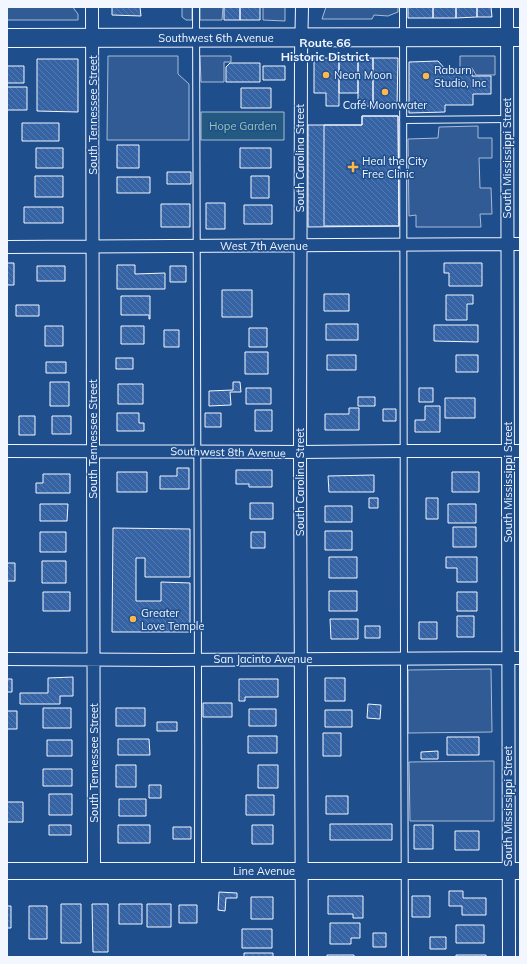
<svg xmlns="http://www.w3.org/2000/svg" width="527" height="964" viewBox="0 0 527 964" font-family="Mulish,sans-serif">
  <style>
    .garden { fill: #245a82; stroke: #a8bbd7 }
    .parking { fill: #305b95; stroke: #a8bbd7 }
    .building { fill: url(#building-back-hatch); stroke: #f2f6ff }
    .lines { fill: none; stroke-linecap: round; stroke-linejoin: round }
    .lane-casing { stroke: #f2f6ff; stroke-width: 8 }
    .street-casing { stroke: #f2f6ff; stroke-width: 14 }
    .secondary-casing { stroke: #f2f6ff; stroke-width: 18 }
    .primary-casing { stroke: #f2f6ff; stroke-width: 20 }
    .lane { stroke: #1f4e8c; stroke-width: 6 }
    .street { stroke: #1f4e8c; stroke-width: 12 }
    .secondary { stroke: #1f4e8c; stroke-width: 16 }
    .primary { stroke: #1f4e8c; stroke-width: 18 }
    .poi-dot { fill: #ffb74d; stroke: #1f4e8c; stroke-width: 1.5 }
    .labels { text-anchor: middle; dominant-baseline: central; stroke-width: 3; stroke-linejoin: round; paint-order: stroke }
    .street-label { font-size: 11px; fill: #f2f6ff; stroke: #1f4e8c }
    .poi-label { font-size: 11px; fill: #f2f6ff; stroke: #1f4e8c; text-anchor: start }
    .park-label { font-size: 11px; fill: #97c8a6; stroke: #1f4e8c }
    .neighbourhood-label { font-size: 12px; font-weight: bold; fill: #f2f6ff; stroke: #1f4e8c }
  </style>
  <defs>
    <pattern id="building-back-hatch" width="6" height="6" patternUnits="userSpaceOnUse"><rect width="6" height="6" fill="#3563a3"/><path d="M-1 5l2 2M0 0l6 6M5-1l2 2" fill="none" stroke="#537ab1"/></pattern>
  </defs>
  <rect width="100%" height="100%" fill="#1f4e8c"/>
  <!-- garden -->
  <path class="garden" d="M201 112H284V140H201Z"/>
  <!-- parking -->
  <path class="parking" d="M7 7H74V9L78 14V20H7Z
    M182 7H192V20H186L182 17Z
    M200 7H223L222 20H200Z
    M263 7H285V21L263 20Z
    M326 7H398V12L388 16 374 15 372 19H322Z
    M108 56H178V74L189 84V140H107Z
    M200 56H231V62H224V82H201Z
    M460 56H495V75H476L472 68H460Z
    M478 126V138H492V158H479L480 188H491L492 214H480L481 227H416V215L409 216 408 139 438 138 439 127Z
    M491 669 492 732 408 733V670Z
    M494 761V821H410L409 762Z"/>
  <!-- building -->
  <path class="building" d="M112 7H140L141 16 112 15Z
    M224 7H240V20H224Z
    M240 7H260V20H240Z
    M408 7H433V18H408Z
    M433 7H456V18H433Z
    M456 7H477V17L456 18Z
    M477 7H491L492 17H477Z
    M314 58H339V106H326V93H314Z
    M339 58H358V93H339Z
    M358 58H373V106H358Z
    M373 58H398L397 106H373Z
    M37 59H78V112L37 111Z
    M438 61 447 71 472 70V76H491V94H473V105H445V112L409 113V62Z
    M230 63H260V82H226V67Z
    M7 66H24V83H7Z
    M263 66H285V80H263Z
    M7 87H27V110H7Z
    M241 88H271V108H241Z
    M362 116H398L399 226H324V125H362Z
    M362 116H398L399 226 308 227V125H362Z
    M22 123H59V141H22Z
    M117 145H139V168H117Z
    M36 148H63V168H36Z
    M240 148H271V168H240Z
    M167 172H191V184H167Z
    M35 176H63V197H35Z
    M251 176H269V198H251Z
    M117 177H150V193H117Z
    M206 203H225V229H206Z
    M161 204H190V227H161Z
    M244 205H272V224H244Z
    M24 207H63V223H24Z
    M7 263H14V285H7Z
    M444 263H482V286H449V273H444Z
    M117 265H135V274L165 273V289H117Z
    M37 266H65V281H37Z
    M170 266H186V282H170Z
    M222 290H252V317H222Z
    M324 294H349V311H324Z
    M446 295H473V304H467V320H446Z
    M121 296H150V319H149V315H121Z
    M16 305H39V316H16Z
    M326 324H358V340H326Z
    M434 325H478V342L434 341Z
    M45 326H63V346H45Z
    M121 326H144V344H121Z
    M249 328H267V347H249Z
    M164 330H179V347H164Z
    M245 352H268V374H245Z
    M327 355H356V370H327Z
    M456 355H478V372H456Z
    M116 358H133V369H116Z
    M46 362H66V373H46Z
    M50 382H69V406H50Z
    M233 382H240L241 392H230L231 405 209 406V391L233 390Z
    M118 384H143V404H118Z
    M246 388H271V404H246Z
    M419 388H433V402H419Z
    M358 397H375V406H358Z
    M445 398H475V418H445Z
    M425 406H440V432H415V420H425Z
    M349 408H359V430H325V414H349Z
    M383 409H396V421H383Z
    M255 410H272V431H255Z
    M117 413H139V423H144V431H117Z
    M205 413H221V427H205Z
    M19 416H35V435H19Z
    M52 416H71V434H52Z
    M177 468H189V489H160V476H177Z
    M236 470H272V487H249V484H236Z
    M117 472H147V492H117Z
    M452 472H479V492H452Z
    M43 474H70V493H36V483H43Z
    M374 475V492H329L328 476Z
    M369 498H378V508H369Z
    M426 498H438V519H426Z
    M250 503H273V519H250Z
    M40 504H68L67 521H40Z
    M448 504H476V523H448Z
    M325 506H352V522H325Z
    M453 527H476V547H453Z
    M113 528 190 529V577H145V558H136V601H161V582L190 583V632H112Z
    M325 531H352V550H325Z
    M40 532H66V552H40Z
    M251 532H265V548H251Z
    M329 557H357V578H329Z
    M446 557H477V582H457V568H446Z
    M42 561H66V583H42Z
    M7 563H15V581H7Z
    M329 591H357V611H329Z
    M43 592H70V611H43Z
    M457 592H477V611H457Z
    M457 616H474V637H457Z
    M330 619H358V639H331Z
    M419 622H437V639H419Z
    M365 626H380V638H365Z
    M73 677V696H60V704H20V693H48V678Z
    M325 678H345V701H325Z
    M7 679H12V692H7Z
    M239 679H278V697H245V701H239Z
    M203 703H232V717H203Z
    M368 704 381 705 380 719 367 718Z
    M43 708H71V728H43Z
    M116 708H145V726H116Z
    M249 709H276V726H249Z
    M325 710H352V727H325Z
    M7 711H17V729H7Z
    M157 722H177V731H157Z
    M323 733H341V756H323Z
    M248 736H277V753H248Z
    M447 737H479V755H447Z
    M118 739H149L150 755H118Z
    M47 740H72V756H47Z
    M438 751V759H421V752Z
    M116 765H136V787H116Z
    M258 765H278V788H258Z
    M43 769H72V786H43Z
    M149 785H161V798H149Z
    M49 794H72V815H49Z
    M246 795H274V815H246Z
    M326 796H348V814H326Z
    M119 799H146V816H119Z
    M7 802H23V822H7Z
    M330 824H392V840H330Z
    M49 825H71V835H49Z
    M118 825H150V843H118Z
    M252 825H273V844H252Z
    M414 825H433V849H414Z
    M173 827H191V839H173Z
    M455 831H479V850H455Z
    M449 891H463V898H486V915H462V906H449Z
    M219 892 237 893V898H226L225 911 218 910Z
    M328 896H363V918H353V914H328Z
    M412 896H430V917H412Z
    M251 897H273V919H251Z
    M61 904H81V943H61Z
    M92 904H108V952H93Z
    M119 904H142V924H119Z
    M147 904H171V927H147Z
    M179 905H197V923H179Z
    M7 906H11V928H7Z
    M29 906H47V939H29Z
    M330 923H360V938H351V944H330Z
    M456 925H484V943H456Z
    M242 929H272V948H242Z
    M373 933H386V947H373Z
    M430 937H446V949H430Z
    M244 953H273V957H244Z
    M327 955H354V957H327Z
    M456 955H486V957H456Z"/>
  <g class="lines">
    <!-- lane casing -->
    <g class="lane-casing">
      <path id="lane" d="M196 7C196 295 199 583 198 871
        M403 7 404 658 405 957
        M403 120 507 119"/>
    </g>
    <!-- street casing -->
    <g class="street-casing">
      <path id="street" d="M92 7 94 871
        M507 7 509 957
        M7 247 520 244
        M7 451 300 452 404 451H520
        M7 659 165 660 520 658
        M302 957 300 452 301 55 302 7"/>
    </g>
    <!-- secondary casing -->
    <g class="secondary-casing">
      <path id="secondary" d="M7 871H520"/>
    </g>
    <!-- primary casing -->
    <g class="primary-casing">
      <path id="primary" d="M7 38 520 37"/>
    </g>
    <!-- lane -->
    <use href="#lane" class="lane"/>
    <!-- street -->
    <use href="#street" class="street"/>
    <!-- secondary -->
    <use href="#secondary" class="secondary"/>
    <!-- primary -->
    <use href="#primary" class="primary"/>
  </g>
  <!-- markers -->
  <g class="poi-dot">
    <circle cx="326" cy="75" r="4"/>
    <circle cx="426" cy="76" r="4"/>
    <circle cx="385" cy="92" r="4"/>
    <path d="M351 161h4v4h4v4h-4v4h-4v-4h-4v-4h4z"/>
    <circle cx="133" cy="619" r="4"/>
  </g>
  <g class="labels">
    <!-- street labels -->
    <g class="street-label">
      <text x="216" y="38">Southwest 6th Avenue</text>
      <text transform="translate(93 115) rotate(-90)">South Tennessee Street</text>
      <text transform="translate(300 158) rotate(-90)">South Carolina Street</text>
      <text transform="translate(507 158) rotate(-90)">South Mississippi Street</text>
      <text x="264" y="246">West 7th Avenue</text>
      <text transform="translate(93 439) rotate(-90)">South Tennessee Street</text>
      <text transform="translate(228 452) rotate(1)">Southwest 8th Avenue</text>
      <text transform="translate(300 482) rotate(-90)">South Carolina Street</text>
      <text transform="translate(508 482) rotate(-90)">South Mississippi Street</text>
      <text x="263" y="659">San Jacinto Avenue</text>
      <text transform="translate(94 763) rotate(-90)">South Tennessee Street</text>
      <text transform="translate(508 806) rotate(-90)">South Mississippi Street</text>
      <text x="264" y="871">Line Avenue</text>
    </g>
    <!-- poi labels -->
    <g class="poi-label">
      <text x="434" y="70">Raburn<tspan x="434" dy="13">Studio, Inc</tspan></text>
      <text x="334" y="75">Neon Moon</text>
      <text x="385" y="105" text-anchor="middle">Café Moonwater</text>
      <text x="362" y="161">Heal the City<tspan x="362" dy="13">Free Clinic</tspan></text>
      <text x="141" y="613">Greater<tspan x="141" dy="13">Love Temple</tspan></text>
    </g>
    <!-- park labels -->
    <g class="park-label">
      <text x="243" y="126">Hope Garden</text>
    </g>
    <!-- neighbourhood labels -->
    <g class="neighbourhood-label">
      <text x="325" y="42">Route 66<tspan x="325" dy="14">Historic District</tspan></text>
    </g>
  </g>
  <!-- border -->
  <rect width="527" height="964" fill="none" stroke="#f2f6ff" stroke-width="16"/>
</svg>
